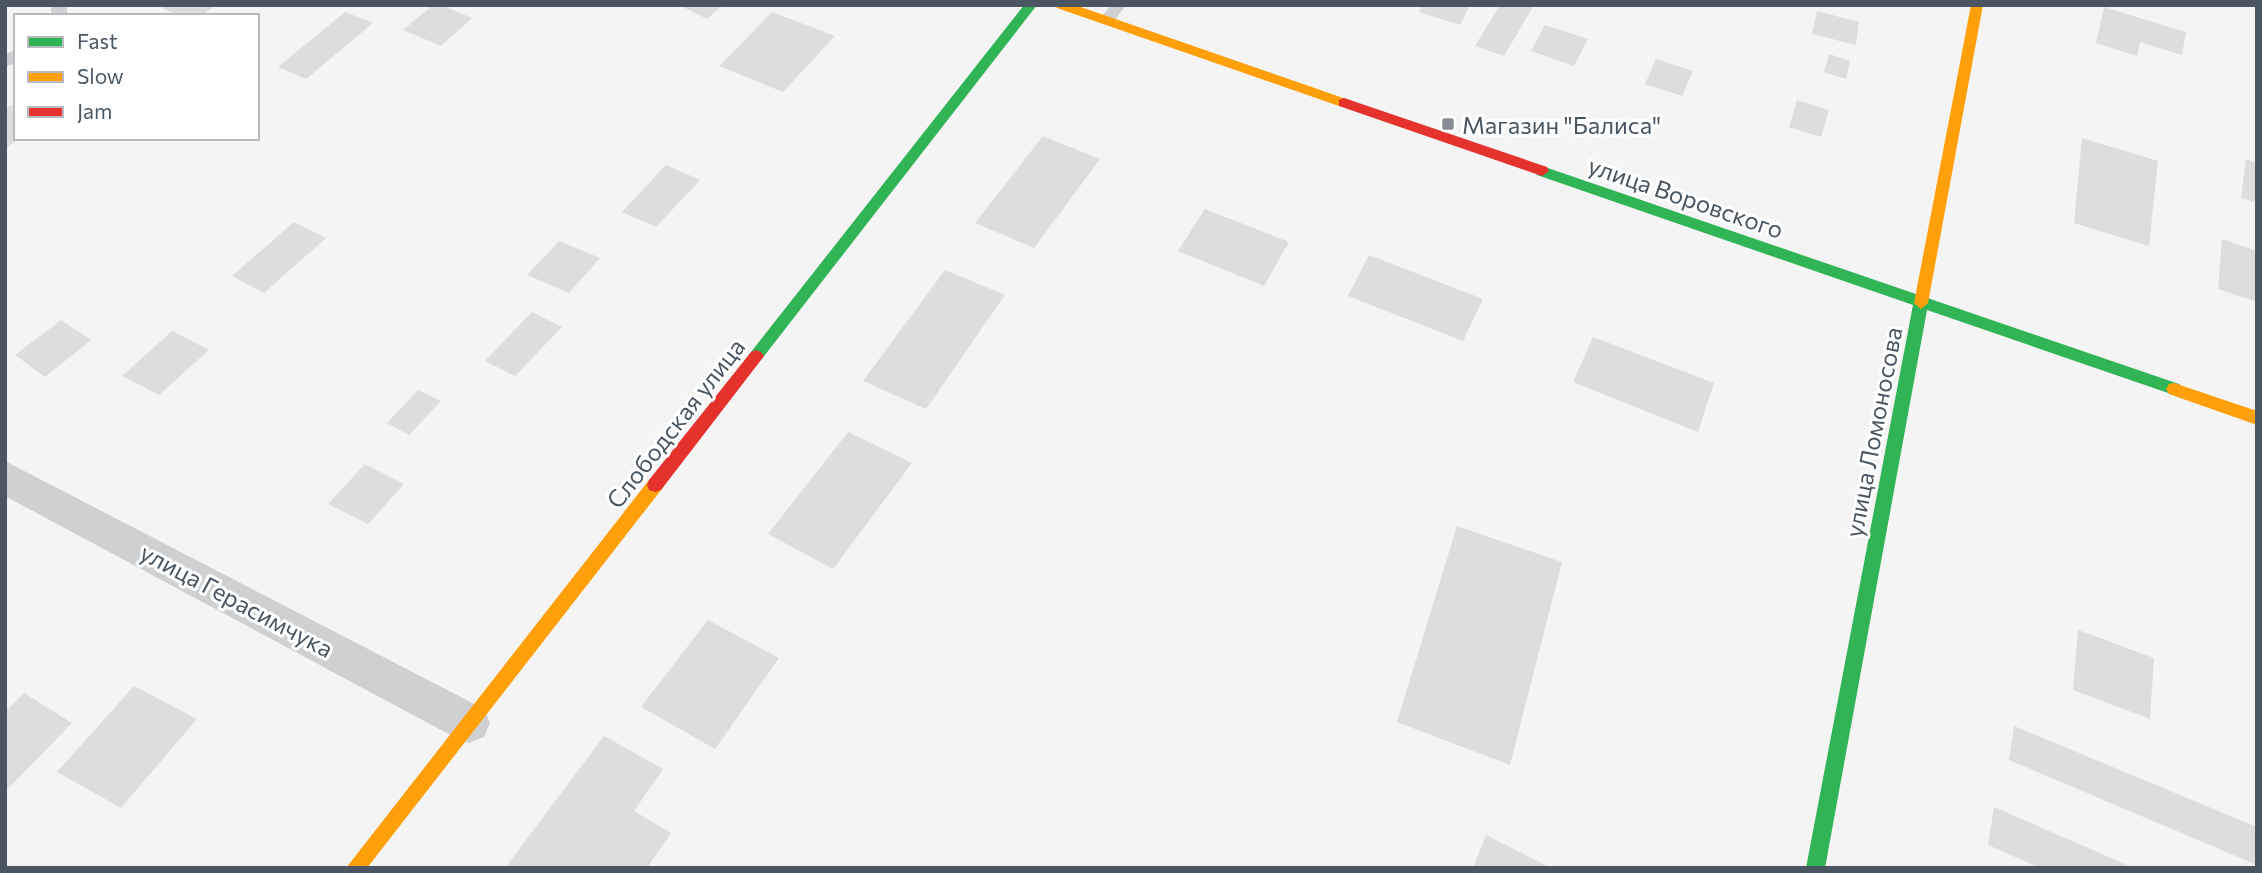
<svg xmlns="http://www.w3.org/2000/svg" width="2262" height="873" viewBox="0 0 2262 873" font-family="Commissioner,sans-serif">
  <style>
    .building { fill: #ddddde }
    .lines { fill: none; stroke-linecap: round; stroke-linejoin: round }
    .lane { fill: #ced0d2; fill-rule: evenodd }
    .street { fill: #ced0d2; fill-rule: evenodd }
    .fast { fill: #30b455; fill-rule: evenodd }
    .slow { fill: #ff9f0a; fill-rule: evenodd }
    .jam { fill: #e5322d; fill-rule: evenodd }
    .poi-dot { fill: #868d94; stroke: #fff; stroke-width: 2.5 }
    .labels { text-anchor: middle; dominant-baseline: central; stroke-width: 6; stroke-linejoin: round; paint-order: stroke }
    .poi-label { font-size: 24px; fill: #4a5661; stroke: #fff; text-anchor: start }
    .street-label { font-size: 24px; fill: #4a5661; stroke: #fff }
  </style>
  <rect width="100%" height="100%" fill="#f4f4f4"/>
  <!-- building -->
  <path class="building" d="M166 5H216L201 16H179L162 8Z
    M433 5H441L472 18 441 46 403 30Z
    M679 5H723L707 19Z
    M1423 5H1470L1460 25 1419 12Z
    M1500 5H1534L1504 56 1475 46Z
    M2104 7 2186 32 2182 55 2140 42 2137 56 2096 43Z
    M1817 11 1859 22 1856 45 1812 34Z
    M345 12 373 23 306 79 278 67Z
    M772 12 835 36 783 92 719 66Z
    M1545 25 1588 39 1574 66 1531 51Z
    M1829 54 1850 61 1846 79 1824 72Z
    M1656 59 1693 71 1682 96 1645 84Z
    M1797 100 1829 110 1821 137 1789 127Z
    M11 105 16 108V138H20L5 149V109Z
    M1043 136 1100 159 1034 248 975 223Z
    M2082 138 2158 161 2149 246 2074 223Z
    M2246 159 2257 163V203L2241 198Z
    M666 165 700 180 656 227 622 212Z
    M1205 209 1289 242 1264 286 1178 251Z
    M294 222 326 238 264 293 232 276Z
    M2222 239 2257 251V302L2218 289Z
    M559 241 600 258 569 293 527 275Z
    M1369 255 1483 299 1463 341 1348 296Z
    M945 270 1005 295 926 409 863 381Z
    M532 312 562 327 515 376 485 361Z
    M61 320 91 340 45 377 15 355Z
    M172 331 209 350 159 395 122 376Z
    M1593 337 1714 383 1698 432 1573 382Z
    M418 390 441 401 409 435 387 423Z
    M848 432 912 463 833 569 768 534Z
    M365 464 404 484 368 524 328 504Z
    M1457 526 1562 562 1510 765 1397 722Z
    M708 620 779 658 715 749 641 707Z
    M2078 630 2154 658 2150 719 2073 690Z
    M134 686 197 719 121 808 57 772Z
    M24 693 72 723 5 792V712Z
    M2014 726 2257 827V865L2009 760Z
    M604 736 663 769 634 811 671 833 647 868H505Z
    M1994 807 2134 868H2040L1988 845Z
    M1486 835 1551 868H1473Z"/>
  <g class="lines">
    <!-- lane -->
    <path class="lane" d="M51 5H67V16H51Z
      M1111 5H1126L1112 24H1102L1099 20Z
      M16 50V63L5 67V54Z"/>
    <!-- street -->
    <path class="street" d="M5 461 484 709 490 723 484 737 469 743 454 737 5 496Z"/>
    <!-- fast -->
    <path class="fast" d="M1024 5H1037L761 360H751L748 356 751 352Z
      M1542 166 2179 384 2182 389 2179 394 2174 395 1927 310 1825 868H1806L1913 305 1537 175 1535 171 1537 167Z"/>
    <!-- slow -->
    <path class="slow" d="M1055 5H1075L1349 100 1351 103 1349 106H1339L1057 8Z
      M1971 5H1983L1928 303 1921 309 1914 303Z
      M2174 383 2257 411V425L2169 394 2166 389 2169 384Z
      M655 478 661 480 663 485 661 490 367 868H346L649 480Z"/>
    <!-- jam -->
    <path class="jam" d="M1344 98 1547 167 1549 171 1542 176 1339 106V100Z
      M756 350 761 352 764 356 761 360 661 490 655 492 649 490 647 485 649 480 751 352Z"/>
  </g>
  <!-- markers -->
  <rect class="poi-dot" x="1441" y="117" width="14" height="14" rx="3.5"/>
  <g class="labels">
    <!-- poi labels -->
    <g class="poi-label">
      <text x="1462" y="124">Магазин "Балиса"</text>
    </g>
    <!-- street labels -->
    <g class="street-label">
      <text transform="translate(1686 197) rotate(19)">улица Воровского</text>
      <text transform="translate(675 423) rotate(-52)">Слободская улица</text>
      <text transform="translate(1873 432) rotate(-79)">улица Ломоносова</text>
      <text transform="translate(237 600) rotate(28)">улица Герасимчука</text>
    </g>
  </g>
  <!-- border -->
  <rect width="2262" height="873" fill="none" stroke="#4a5661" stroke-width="14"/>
  <!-- legend -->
  <rect x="14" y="14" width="245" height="126" fill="#ffffff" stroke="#b7bbc0" stroke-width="2"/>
  <rect x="28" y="37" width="35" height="10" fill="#30b455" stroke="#b7bbc0" stroke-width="2"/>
  <text x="77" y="49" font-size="21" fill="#4a5661">Fast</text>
  <rect x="28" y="72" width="35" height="10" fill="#ff9f0a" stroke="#b7bbc0" stroke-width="2"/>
  <text x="77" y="84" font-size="21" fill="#4a5661">Slow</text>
  <rect x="28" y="107" width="35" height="10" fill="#e5322d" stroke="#b7bbc0" stroke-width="2"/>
  <text x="77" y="119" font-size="21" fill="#4a5661">Jam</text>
</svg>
